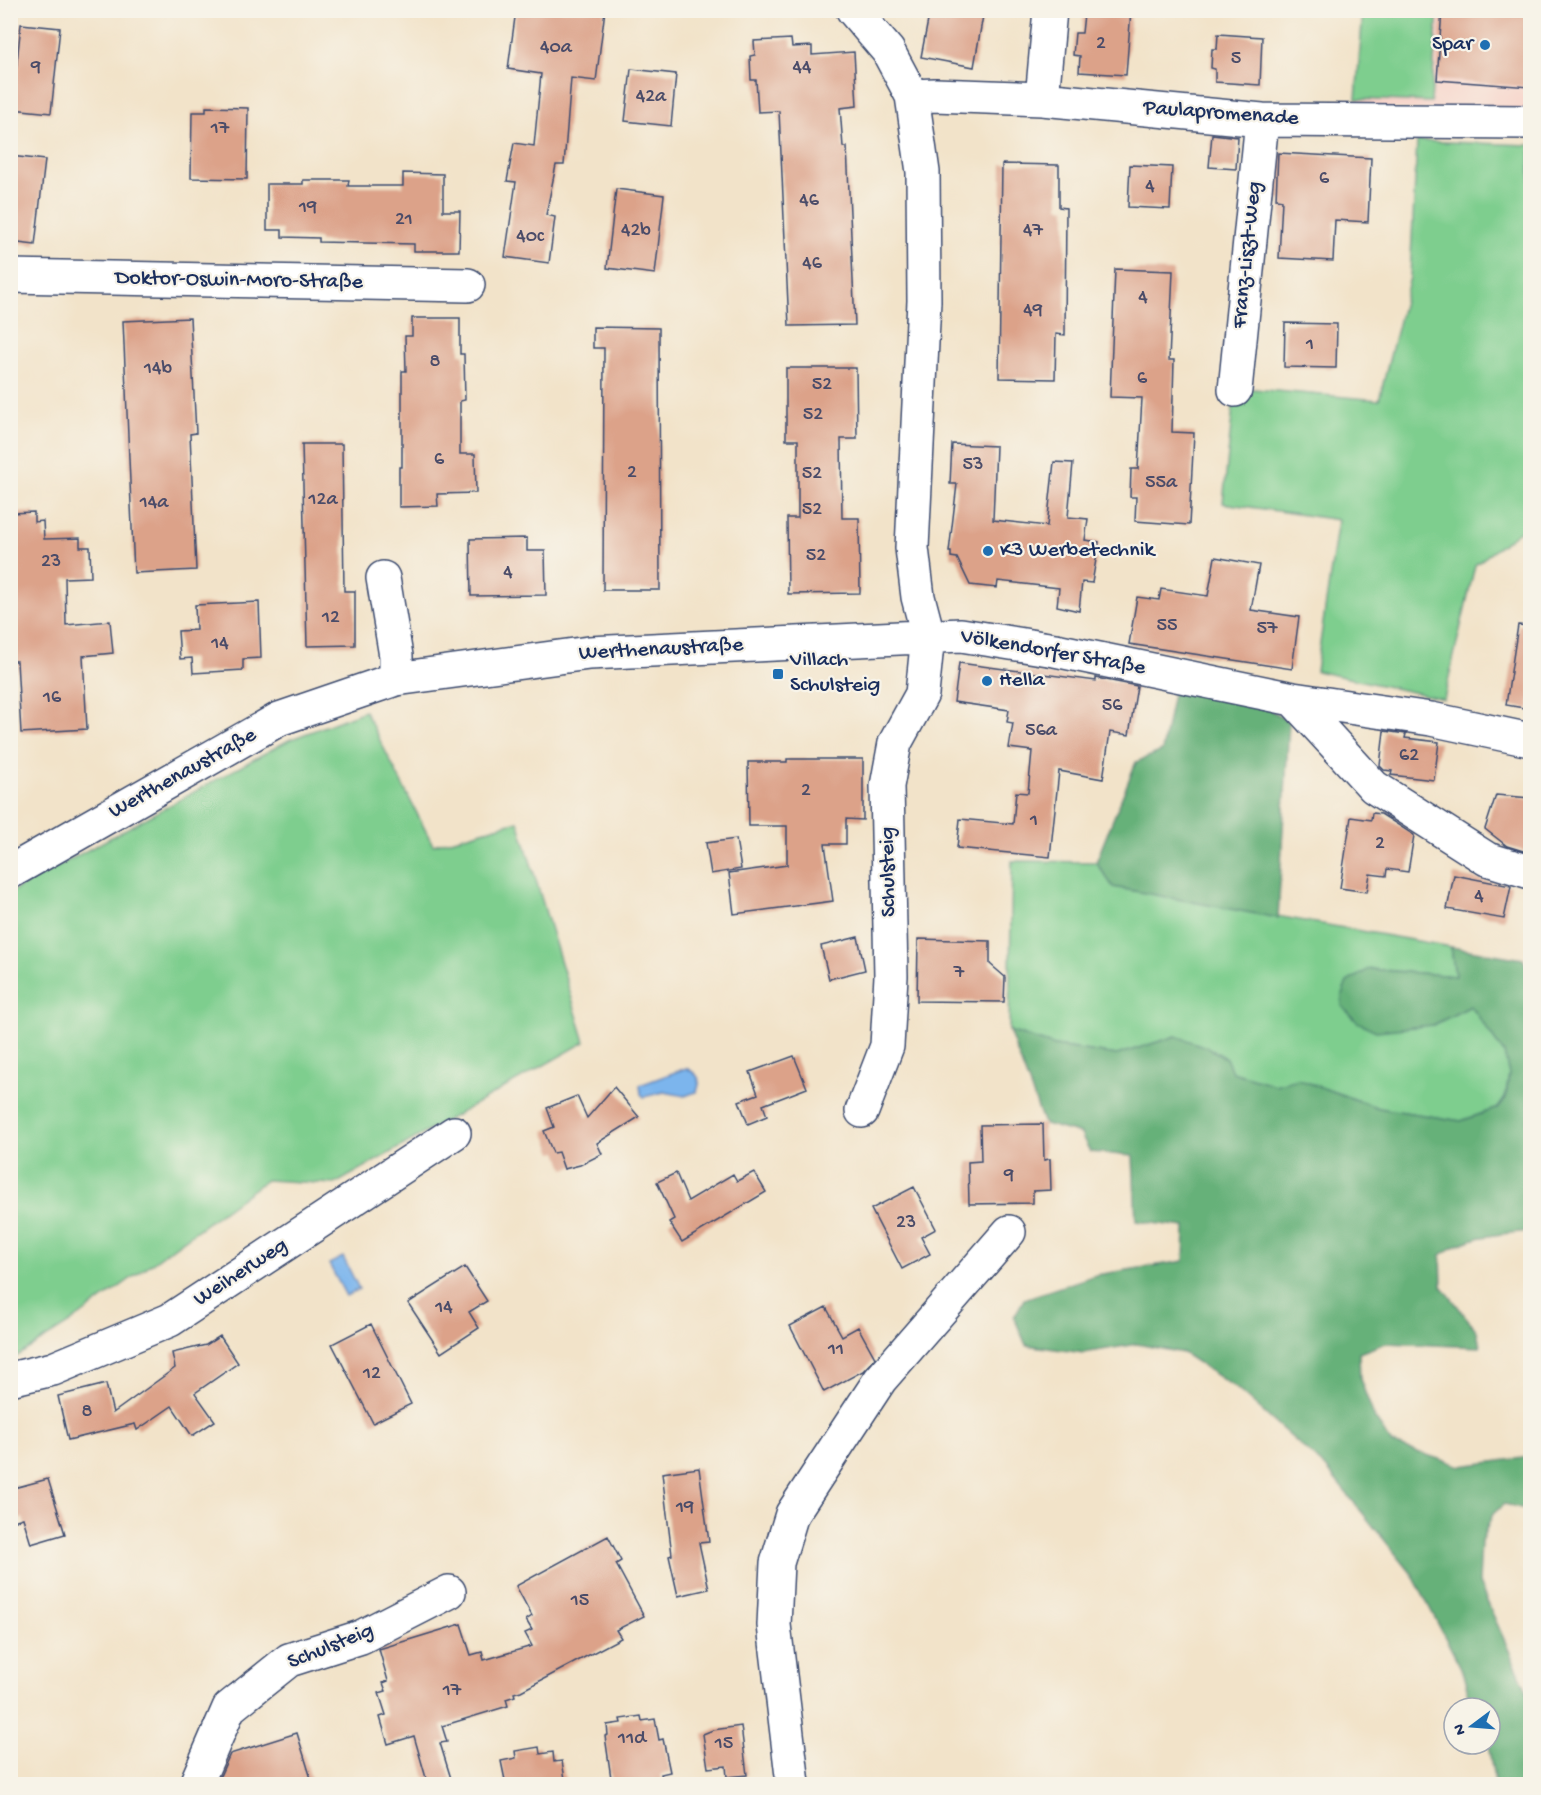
<svg xmlns="http://www.w3.org/2000/svg" width="1541" height="1795" viewBox="0 0 1541 1795" font-family="'Gochi Hand',sans-serif">
  <style>
    .built { fill: #f7d1c7 }
    .green { fill: #7ece8e; stroke: #4c7e76; stroke-width: 1.5 }
    .forest { fill: #66b179; stroke: #40706c; stroke-width: 1.5 }
    .water { fill: #7cb5ed; stroke: #4c72a6; stroke-width: 1.5 }
    .building { fill: #dca289 }
    .lines { fill: none; stroke-linecap: round; stroke-linejoin: round }
    .minor-casing { stroke: #3b4a6e; stroke-width: 36 }
    .minor { stroke: #fff; stroke-width: 33 }
    .poi-dot { fill: #1f6fb2; stroke: #f7f3e8; stroke-width: 2 }
    .labels { text-anchor: middle; dominant-baseline: central; stroke-width: 4.5; stroke-linejoin: round; paint-order: stroke }
    .number-label { font-size: 20px; fill: #4b4c69 }
    .poi-label { font-size: 22px; fill: #1b2f5e; stroke: #f7f3e8; text-anchor: start }
    .street-label { font-size: 22px; fill: #1b2f5e; stroke: #f7f3e8 }
  </style>
  <rect width="100%" height="100%" fill="#f7f3e8"/>
  <filter id="ink" filterUnits="userSpaceOnUse"><feTurbulence type="fractalNoise" baseFrequency=".0167" numOctaves="2"/><feDisplacementMap in="SourceGraphic" scale="12" xChannelSelector="R" yChannelSelector="G"/><feConvolveMatrix kernelMatrix="1 2 1 2 8 2 1 2 1" color-interpolation-filters="sRGB"/></filter>
  <filter id="wash" filterUnits="userSpaceOnUse"><feTurbulence type="fractalNoise" baseFrequency=".008" numOctaves="4" result="noise"/><feDisplacementMap in="SourceGraphic" scale="24" xChannelSelector="R" yChannelSelector="G"/><feGaussianBlur stdDeviation="1.35" result="paint"/><feColorMatrix in="noise" values="0 0 0 0 0 0 0 0 0 0 0 0 0 0 0 0 0 1.4 0 .05"/><feComposite in="paint" operator="in"/></filter>
  <g filter="url(#wash)">
    <rect width="100%" height="100%" fill="#f2e3c9"/>
    <!-- built -->
    <path class="built" d="M1363 11H1530V114L1356 107Z"/>
    <!-- green -->
    <path class="green" d="M1363 11H1438L1431 102 1356 99Z
      M1417 141 1530 145V523L1475 565 1444 699 1316 671 1338 520 1223 503 1234 397 1254 389 1379 400 1410 277Z
      M365 711 433 845 518 821 585 1042 335 1184 266 1180 70 1323 11 1360V892L289 740Z
      M1012 861 1096 862 1114 887 1451 947 1455 976 1369 969 1433 1025 1471 1006 1504 1053 1509 1074 1505 1098 1498 1108 1461 1121 1379 1108 1298 1079 1275 1085 1232 1072 1176 1036 1117 1055 1055 1046 1009 1031Z"/>
    <!-- forest -->
    <path class="forest" d="M1174 688 1263 705 1289 722 1278 918 1113 887 1096 862 1136 762 1162 751Z
      M1451 947 1523 959 1530 975V1118L1528 1119 1530 1136V1231C1497 1234 1470 1235 1441 1255L1442 1286 1477 1331 1480 1347 1386 1343 1359 1353 1360 1379 1375 1419 1392 1444 1461 1466 1530 1457V1510L1504 1504 1493 1514 1481 1541 1479 1583 1530 1698V1784H1495L1488 1744H1490V1708H1473L1461 1668 1412 1574 1326 1468 1236 1388 1183 1353 1137 1344 1084 1353 1026 1345 1014 1317 1024 1299 1096 1275 1184 1261 1185 1227 1136 1221 1133 1156 1090 1152 1081 1134 1044 1124 1009 1031 1055 1046 1117 1055 1176 1036 1209 1048 1226 1058 1232 1072 1275 1085 1298 1079 1379 1108 1461 1121 1498 1108 1506 1098 1509 1074 1504 1053 1471 1006 1433 1025 1376 1031 1357 1022 1342 1006V995L1347 982 1369 969 1455 976Z"/>
    <!-- water -->
    <path class="water" d="M686 1068C698 1074 703 1080 696 1092L685 1096 664 1092 644 1097 641 1094 640 1085Z
      M343 1257 359 1289 346 1296 329 1264Z"/>
    <g id="blocks">
      <!-- building -->
      <path class="building" d="M516 10H605L596 81 571 78 564 165H556L546 215 555 217 549 263 505 257 516 182 507 181 514 143 534 146 541 74 508 69Z
        M930 10H984L974 67 921 57Z
        M1101 10H1131L1126 75 1079 72 1080 56 1073 55 1075 33H1082L1084 14 1101 15Z
        M1442 10H1530V87L1437 80Z
        M21 24 60 28 51 113 12 109Z
        M1218 34 1262 37 1260 85 1215 82V69L1211 68 1212 49H1217Z
        M791 39 792 47 812 46V55L854 52 857 106 840 108 843 147H847L855 325 789 326 779 111 758 112 756 80H751L750 56 755 55 754 41Z
        M631 69 676 74 671 126 625 121Z
        M206 107 248 108 247 179 191 178 192 112H206Z
        M1212 134 1238 137 1236 169 1209 167Z
        M1278 153 1371 158 1368 222 1335 220 1333 261 1279 258 1282 200 1276 199Z
        M10 156 45 160 35 245 10 242Z
        M1002 164 1059 165V207L1066 208 1065 335 1056 334 1055 379 999 378Z
        M1130 165 1172 167 1170 209 1128 207Z
        M403 173 443 174V211H460L459 251H414V244L319 242V238L282 237V230H267V184H303V180H349L348 186H403Z
        M616 189 664 195 655 274 607 268Z
        M1115 269 1173 271 1169 360H1174L1172 432 1194 433 1189 525 1135 521 1136 497H1130L1131 469H1138L1142 398 1110 397Z
        M190 318 196 433 190 434 196 570 134 573 123 321Z
        M412 318H460V354H464L465 400 460 401V454H475L476 493 437 494 438 506 399 507V467H402V371H406L405 336H412Z
        M1285 323 1337 324 1336 368 1284 367Z
        M593 327 659 328 660 590H603L604 348H593Z
        M786 368H856L857 439H841L842 518H859L860 593 788 594 787 518H798V440H786Z
        M302 444H342L344 591H355V645L307 646Z
        M952 444 996 446 993 520 1047 526 1054 462 1073 463 1068 517 1088 519 1085 540 1099 542 1092 583 1082 582 1079 611 1057 606 1059 588 998 581 997 588 970 585 957 558 951 557V552H949L957 484H950Z
        M34 512V522L43 521 44 539 80 538V547H90L91 577 65 578 66 625 110 621 113 653 83 656 87 729 21 733 17 661H13L10 619V513Z
        M527 538V551H545L546 595 471 596 470 539Z
        M1215 557 1259 565 1251 610 1299 617 1292 669 1129 644 1137 597 1159 600 1161 589 1208 596Z
        M259 602 261 658 243 659V670L193 673 192 658 180 659 178 631 196 630 195 605Z
        M1518 625 1530 626V709L1506 705Z
        M959 663 1096 681V678L1137 686 1129 735 1110 732 1103 779 1059 771 1050 857 957 848 960 819 1013 824 1016 792 1028 793 1032 751 1009 748 1013 723 1007 722 1009 710 954 702Z
        M1384 731 1406 734 1405 738 1439 742 1434 780 1391 775 1392 771 1384 770 1380 766Z
        M787 759H863V820L846 819V844H825L833 901 734 914 729 873 787 865V826H749L748 762H787Z
        M1496 795 1530 798V853L1507 846 1485 829Z
        M1372 813 1381 814 1414 835 1408 872 1387 869 1386 876 1370 874 1367 892 1340 888 1351 817 1371 820Z
        M736 839 741 869 711 874 706 843Z
        M1454 875 1511 886 1504 919 1447 909Z
        M858 937 865 970 829 979 821 946Z
        M918 939 990 941V964L1005 977 1004 1002 917 1001Z
        M794 1056 807 1088 763 1105 767 1116 748 1124 739 1101 758 1094 750 1072Z
        M614 1087 639 1117 597 1143 602 1154 580 1165 564 1169 558 1152 553 1153 544 1131 554 1127 547 1108 577 1096 587 1118Z
        M1043 1124 1044 1160 1050 1159 1051 1190 1033 1191V1203L969 1204 968 1162 981 1161 980 1125Z
        M754 1172 766 1192 682 1242 669 1222 674 1219 657 1182 676 1173 688 1201 733 1174 737 1181Z
        M914 1187 936 1229 921 1237 930 1254 902 1269 871 1209Z
        M465 1267 487 1301 469 1312 479 1328 441 1353 408 1303Z
        M826 1307 842 1336 858 1327 875 1358 863 1371 824 1392 790 1326Z
        M371 1324 411 1404 373 1423 332 1344Z
        M220 1336 238 1363 195 1393 215 1421 192 1436 172 1406 137 1430 135 1424 68 1440 58 1396 106 1384 113 1413 175 1368 172 1353 206 1345Z
        M699 1468 709 1542 699 1543 709 1589 678 1596 669 1556 672 1555 662 1473Z
        M48 1479 65 1534 31 1544 23 1518 10 1522V1489Z
        M608 1536 621 1561 616 1564 644 1616 616 1630 621 1638 521 1691 514 1693 515 1696 506 1699 508 1706 442 1726 447 1742 440 1743 453 1785H428L414 1736 388 1744 380 1717 386 1715 379 1693 386 1691 383 1683 388 1681 379 1649 461 1624 471 1655 482 1652 484 1660 532 1646 525 1633 532 1630 526 1620 532 1616 516 1586Z
        M641 1716 642 1721 655 1719 659 1740 663 1739 670 1772 661 1774 663 1785H612L605 1736 608 1735 607 1725 621 1723 620 1719Z
        M741 1726 747 1775 727 1777 726 1766 708 1768 703 1734 713 1730Z
        M297 1733 313 1785H216L230 1754Z
        M539 1747 540 1754 553 1752 554 1762 562 1761 566 1785H506L501 1761 516 1758 515 1751Z"/>
    </g>
  </g>
  <g filter="url(#ink)">
    <use href="#blocks" fill-opacity="0" stroke="#3b4a6e" stroke-width="1.5"/>
    <g class="lines">
      <!-- minor casing -->
      <g class="minor-casing">
        <path id="minor" d="M853 10 888 51 912 96 923 172 924 301 912 548 918 597 928 635 922 694 895 743 887 786 891 976 887 1046 862 1111
          M912 96 935 95 1042 99 1262 120 1530 122
          M1042 99 1050 10
          M10 276 468 285
          M1235 390 1262 120
          M383 578 396 656V679
          M1293 699 1374 787 1487 859 1530 872
          M10 872 279 719 396 679 589 653 961 635 1055 650 1293 699 1431 719 1530 740
          M10 1379 53 1369 170 1320 454 1133
          M196 1784 229 1708 289 1660 361 1637 449 1592
          M793 1784 774 1625 777 1563 792 1514 880 1380 1009 1232"/>
      </g>
      <!-- minor -->
      <use href="#minor" class="minor"/>
    </g>
  </g>
  <!-- markers -->
  <g class="poi-dot">
    <circle cx="1485" cy="45" r="6"/>
    <circle cx="988" cy="551" r="6"/>
    <rect x="772" y="668" width="12" height="12" rx="3"/>
    <circle cx="987" cy="681" r="6"/>
  </g>
  <g class="labels">
    <!-- number labels -->
    <g class="number-label">
      <text x="1101" y="44">2</text>
      <text x="556" y="48">40a</text>
      <text x="1236" y="59">5</text>
      <text x="36" y="68">9</text>
      <text x="802" y="68">44</text>
      <text x="651" y="97">42a</text>
      <text x="220" y="129">17</text>
      <text x="1324" y="179">6</text>
      <text x="1150" y="187">4</text>
      <text x="809" y="201">46</text>
      <text x="308" y="208">19</text>
      <text x="404" y="220">21</text>
      <text x="636" y="231">42b</text>
      <text x="1033" y="231">47</text>
      <text x="530" y="237">40c</text>
      <text x="812" y="264">46</text>
      <text x="1143" y="298">4</text>
      <text x="1033" y="311">49</text>
      <text x="1310" y="345">1</text>
      <text x="435" y="362">8</text>
      <text x="158" y="369">14b</text>
      <text x="1142" y="379">6</text>
      <text x="822" y="385">52</text>
      <text x="813" y="415">52</text>
      <text x="439" y="460">6</text>
      <text x="973" y="465">53</text>
      <text x="632" y="473">2</text>
      <text x="812" y="474">52</text>
      <text x="1161" y="483">55a</text>
      <text x="323" y="500">12a</text>
      <text x="154" y="503">14a</text>
      <text x="812" y="510">52</text>
      <text x="816" y="556">52</text>
      <text x="51" y="562">23</text>
      <text x="508" y="573">4</text>
      <text x="331" y="618">12</text>
      <text x="1167" y="626">55</text>
      <text x="1267" y="629">57</text>
      <text x="220" y="644">14</text>
      <text x="52" y="698">16</text>
      <text x="1112" y="706">56</text>
      <text x="1041" y="731">56a</text>
      <text x="1409" y="756">62</text>
      <text x="806" y="791">2</text>
      <text x="1034" y="821">1</text>
      <text x="1380" y="844">2</text>
      <text x="1479" y="897">4</text>
      <text x="959" y="973">7</text>
      <text x="1009" y="1176">9</text>
      <text x="906" y="1223">23</text>
      <text x="444" y="1308">14</text>
      <text x="836" y="1350">11</text>
      <text x="372" y="1374">12</text>
      <text x="87" y="1412">8</text>
      <text x="685" y="1508">19</text>
      <text x="580" y="1601">15</text>
      <text x="452" y="1691">17</text>
      <text x="632" y="1739">11d</text>
      <text x="724" y="1744">15</text>
    </g>
    <!-- poi labels -->
    <g class="poi-label">
      <text x="1473" y="45" text-anchor="end">Spar</text>
      <text x="1000" y="551">K3 Werbetechnik</text>
      <text x="790" y="661">Villach<tspan x="790" dy="25">Schulsteig</tspan></text>
      <text x="999" y="681">Hella</text>
    </g>
    <!-- street labels -->
    <g class="street-label">
      <text transform="translate(1221 114) rotate(4)">Paulapromenade</text>
      <text transform="translate(1248 255) rotate(-84)">Franz-Liszt-Weg</text>
      <text transform="translate(239 281) rotate(1)">Doktor-Oswin-Moro-Straße</text>
      <text transform="translate(661 650) rotate(-3)">Werthenaustraße</text>
      <text transform="translate(1053 653) rotate(10)">Völkendorfer Straße</text>
      <text transform="translate(183 774) rotate(-29)">Werthenaustraße</text>
      <text transform="translate(889 872) rotate(-91)">Schulsteig</text>
      <text transform="translate(241 1273) rotate(-33)">Weiherweg</text>
      <text transform="translate(331 1647) rotate(-22)">Schulsteig</text>
    </g>
  </g>
  <!-- margin -->
  <rect width="1541" height="1795" fill="none" stroke="#f7f3e8" stroke-width="36"/>
  <!-- north arrow -->
  <g transform="translate(1472 1726) rotate(254)"><circle r="28" fill="#f7f3e8" stroke="#9fa5b1" stroke-width="1.5"/>
  <path d="M0-4.5L10 22L0 15L-10 22Z" fill="#1f6fb2"/>
  <text y="-9" font-size="16" font-weight="bold" text-anchor="middle" fill="#1b2f5e">N</text>
  </g>
</svg>
